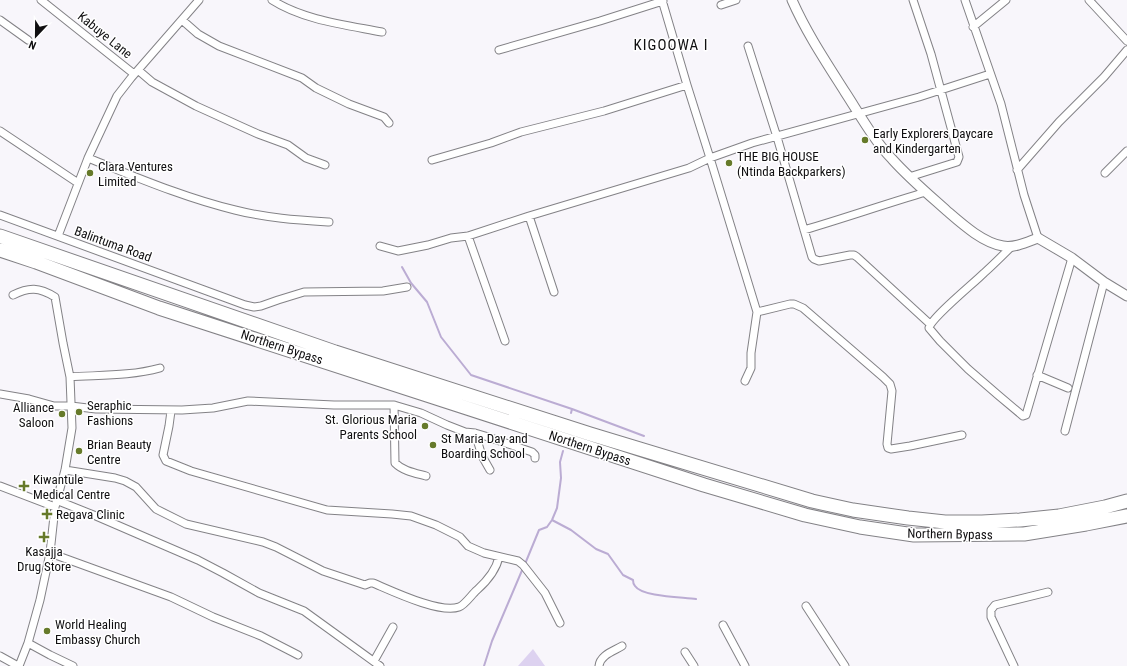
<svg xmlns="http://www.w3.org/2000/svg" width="1127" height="666" viewBox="0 0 1127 666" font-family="'Roboto Condensed',sans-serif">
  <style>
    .green { fill: #ddd2f0 }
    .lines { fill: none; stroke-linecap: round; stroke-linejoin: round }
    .stream { stroke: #bbacd3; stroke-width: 2 }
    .minor-casing { stroke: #838286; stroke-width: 9 }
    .tertiary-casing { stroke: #838286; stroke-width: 11 }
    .motorway-casing { stroke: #838286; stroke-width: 15 }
    .minor { stroke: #fff; stroke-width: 7 }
    .tertiary { stroke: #fff; stroke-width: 9 }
    .motorway { stroke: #fff; stroke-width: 13 }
    .poi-dot { fill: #667a2a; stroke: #fff; stroke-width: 1.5 }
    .labels { text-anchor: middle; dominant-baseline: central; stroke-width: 3; stroke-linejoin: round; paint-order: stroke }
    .street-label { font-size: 13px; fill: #100f11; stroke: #fff }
    .poi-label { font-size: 13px; fill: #100f11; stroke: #fff; text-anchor: start }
    .quarter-label { font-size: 15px; letter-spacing: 1px; fill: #100f11; stroke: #fff }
  </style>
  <rect width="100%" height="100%" fill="#f8f6fb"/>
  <!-- green -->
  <path class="green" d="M533 649 545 666H518Z"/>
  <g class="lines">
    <!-- stream -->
    <path class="stream" d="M402 267 411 283 427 302 441 337 471 375 572 409 644 436
      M571 413 572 409
      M552 520 571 530 596 549 608 554 623 575 633 580C633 582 634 585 635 586 642 597 684 597 696 599
      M525 564 539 530 547 527 552 520 557 508 561 478 560 462 563 451
      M484 666 492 641 523 568"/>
    <!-- minor casing -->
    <g class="minor-casing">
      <path id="minor" d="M41 0 134 74
        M272 0C303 20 346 25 382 32
        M662 0 687 85 710 158 757 312 790 304H794L803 308 883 377 890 384 892 391 887 444 888 448 891 449 910 446 962 435
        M965 0 1001 104 1024 195 1038 238
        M1089 0 1127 41
        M721 5 736 0
        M0 20 28 40
        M182 20 198 34 219 46 302 78 316 88 349 104 384 117 389 123
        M973 27 1006 0
        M748 46 777 137 812 257 814 259 819 261 850 255H854L857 257 930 324
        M499 50 600 21 663 1
        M138 70 152 82 196 106 258 134 288 145 306 158 325 165
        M0 131 78 183
        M88 158C136 177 185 198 235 210 266 218 298 220 329 222
        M432 160 491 143 521 132 604 111 687 85
        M1017 170 1059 122 1104 77 1127 50
        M1105 173 1127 151
        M909 177 957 162 959 157 931 54 913 0
        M0 215 245 305 254 307 261 306 278 300 304 292 383 291 407 287
        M529 216 554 292
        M804 230C845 218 885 204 926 192
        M58 236 88 158 117 96 131 78 199 0
        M468 236 505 341
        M380 246 398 251 428 245 451 238 468 236 529 216 689 168 710 158 752 143 919 97 990 74
        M1011 247C1002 256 993 265 984 273 974 283 931 318 929 328L940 341 968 369 998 395 1023 416 1026 415 1072 258
        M13 295C29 287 39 287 55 297L63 343 70 377 72 428 65 470 55 507 50 553 40 600 28 643 19 666
        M1037 375 1068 388
        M70 377C100 375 131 376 160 368
        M745 381 751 368V353L757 312
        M0 394 29 399 54 406H71L96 409 182 410 213 408 248 401 334 405H394L395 463C403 471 415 473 426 476
        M394 405 421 413 447 425 465 432 475 433 485 436 532 452 535 455V458
        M171 411 169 426 163 455 166 461 191 471 327 510 392 514 411 516 436 525 460 537 468 546 484 553 518 561 523 565 545 593 560 623
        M1065 431 1104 282
        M475 433 482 456 490 470
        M65 470 115 478 125 481 136 487 156 509 186 524 263 542 276 547 323 571 365 585 370 583H373C392 591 440 614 459 607 465 605 472 594 477 590 487 581 496 571 499 557
        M0 486 55 507
        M56 500 96 516 198 560 223 573 259 593 304 611 380 666
        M50 553 171 597 213 617 261 636 298 655
        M806 606 845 666
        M723 625 745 666
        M28 643 50 655 73 666
        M685 652 694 666
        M0 656 18 666
        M374 661 393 627
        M599 666C600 655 614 651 622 646
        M1014 666 991 617V610L995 605 1048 592"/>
    </g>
    <!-- tertiary casing -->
    <g class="tertiary-casing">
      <path id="tertiary" d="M792 0C806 32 826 62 845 92 860 115 873 139 892 159 909 178 928 194 947 211 962 224 983 243 1003 246 1015 248 1027 242 1038 238L1072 258 1104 282 1127 296"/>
    </g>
    <!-- motorway casing -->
    <g class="motorway-casing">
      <path id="motorway" d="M0 236 335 352 590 434 812 501 853 510 908 518 945 522H982L1020 520 1059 516 1105 507 1127 501
        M0 250 36 262 159 308 704 485 805 515 860 527 914 535 1024 534 1086 524 1127 516"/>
    </g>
    <!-- minor -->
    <use href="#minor" class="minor"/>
    <!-- tertiary -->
    <use href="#tertiary" class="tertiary"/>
    <!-- motorway -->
    <use href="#motorway" class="motorway"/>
  </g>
  <!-- markers -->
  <g class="poi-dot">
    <circle cx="865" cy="140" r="4"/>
    <circle cx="729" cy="163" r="4"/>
    <circle cx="90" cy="173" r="4"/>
    <circle cx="79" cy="412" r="4"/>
    <circle cx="62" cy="414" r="4"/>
    <circle cx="425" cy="426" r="4"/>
    <circle cx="433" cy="445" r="4"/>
    <circle cx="79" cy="451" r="4"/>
    <path d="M22 480h4v4h4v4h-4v4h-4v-4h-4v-4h4z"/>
    <path d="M45 508h4v4h4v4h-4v4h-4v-4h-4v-4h4z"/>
    <path d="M42 531h4v4h4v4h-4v4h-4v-4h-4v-4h4z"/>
    <circle cx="47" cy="631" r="4"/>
  </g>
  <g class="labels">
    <!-- street labels -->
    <g class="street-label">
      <text transform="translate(105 35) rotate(39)">Kabuye Lane</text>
      <text transform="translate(113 244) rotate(20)">Balintuma Road</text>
      <text transform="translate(282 347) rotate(18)">Northern Bypass</text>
      <text transform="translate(590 448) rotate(18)">Northern Bypass</text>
      <text transform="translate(950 534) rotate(1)">Northern Bypass</text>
    </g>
    <!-- poi labels -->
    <g class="poi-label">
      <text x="873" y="133">Early Explorers Daycare<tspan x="873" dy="15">and Kindergarten</tspan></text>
      <text x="737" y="156">THE BIG HOUSE<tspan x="737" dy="15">(Ntinda Backparkers)</tspan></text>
      <text x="98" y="166">Clara Ventures<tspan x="98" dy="15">Limited</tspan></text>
      <text x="87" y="405">Seraphic<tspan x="87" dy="15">Fashions</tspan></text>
      <text x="54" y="407" text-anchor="end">Alliance<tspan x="54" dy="15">Saloon</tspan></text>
      <text x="417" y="419" text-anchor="end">St. Glorious Maria<tspan x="417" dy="15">Parents School</tspan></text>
      <text x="441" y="438">St Maria Day and<tspan x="441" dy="15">Boarding School</tspan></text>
      <text x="87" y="444">Brian Beauty<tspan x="87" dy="15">Centre</tspan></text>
      <text x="33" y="479">Kiwantule<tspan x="33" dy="15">Medical Centre</tspan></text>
      <text x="56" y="514">Regava Clinic</text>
      <text x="44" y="551" text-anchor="middle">Kasajja<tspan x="44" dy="15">Drug Store</tspan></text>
      <text x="55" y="624">World Healing<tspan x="55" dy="15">Embassy Church</tspan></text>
    </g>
    <!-- quarter labels -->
    <g class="quarter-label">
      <text x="671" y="45">KIGOOWA I</text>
    </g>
  </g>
  <!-- north arrow -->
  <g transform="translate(36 36) rotate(202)" stroke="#ffffff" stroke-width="3" paint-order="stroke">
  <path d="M0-3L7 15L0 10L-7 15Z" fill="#100f11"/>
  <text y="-6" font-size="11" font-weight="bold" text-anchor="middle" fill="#100f11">N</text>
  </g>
</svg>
